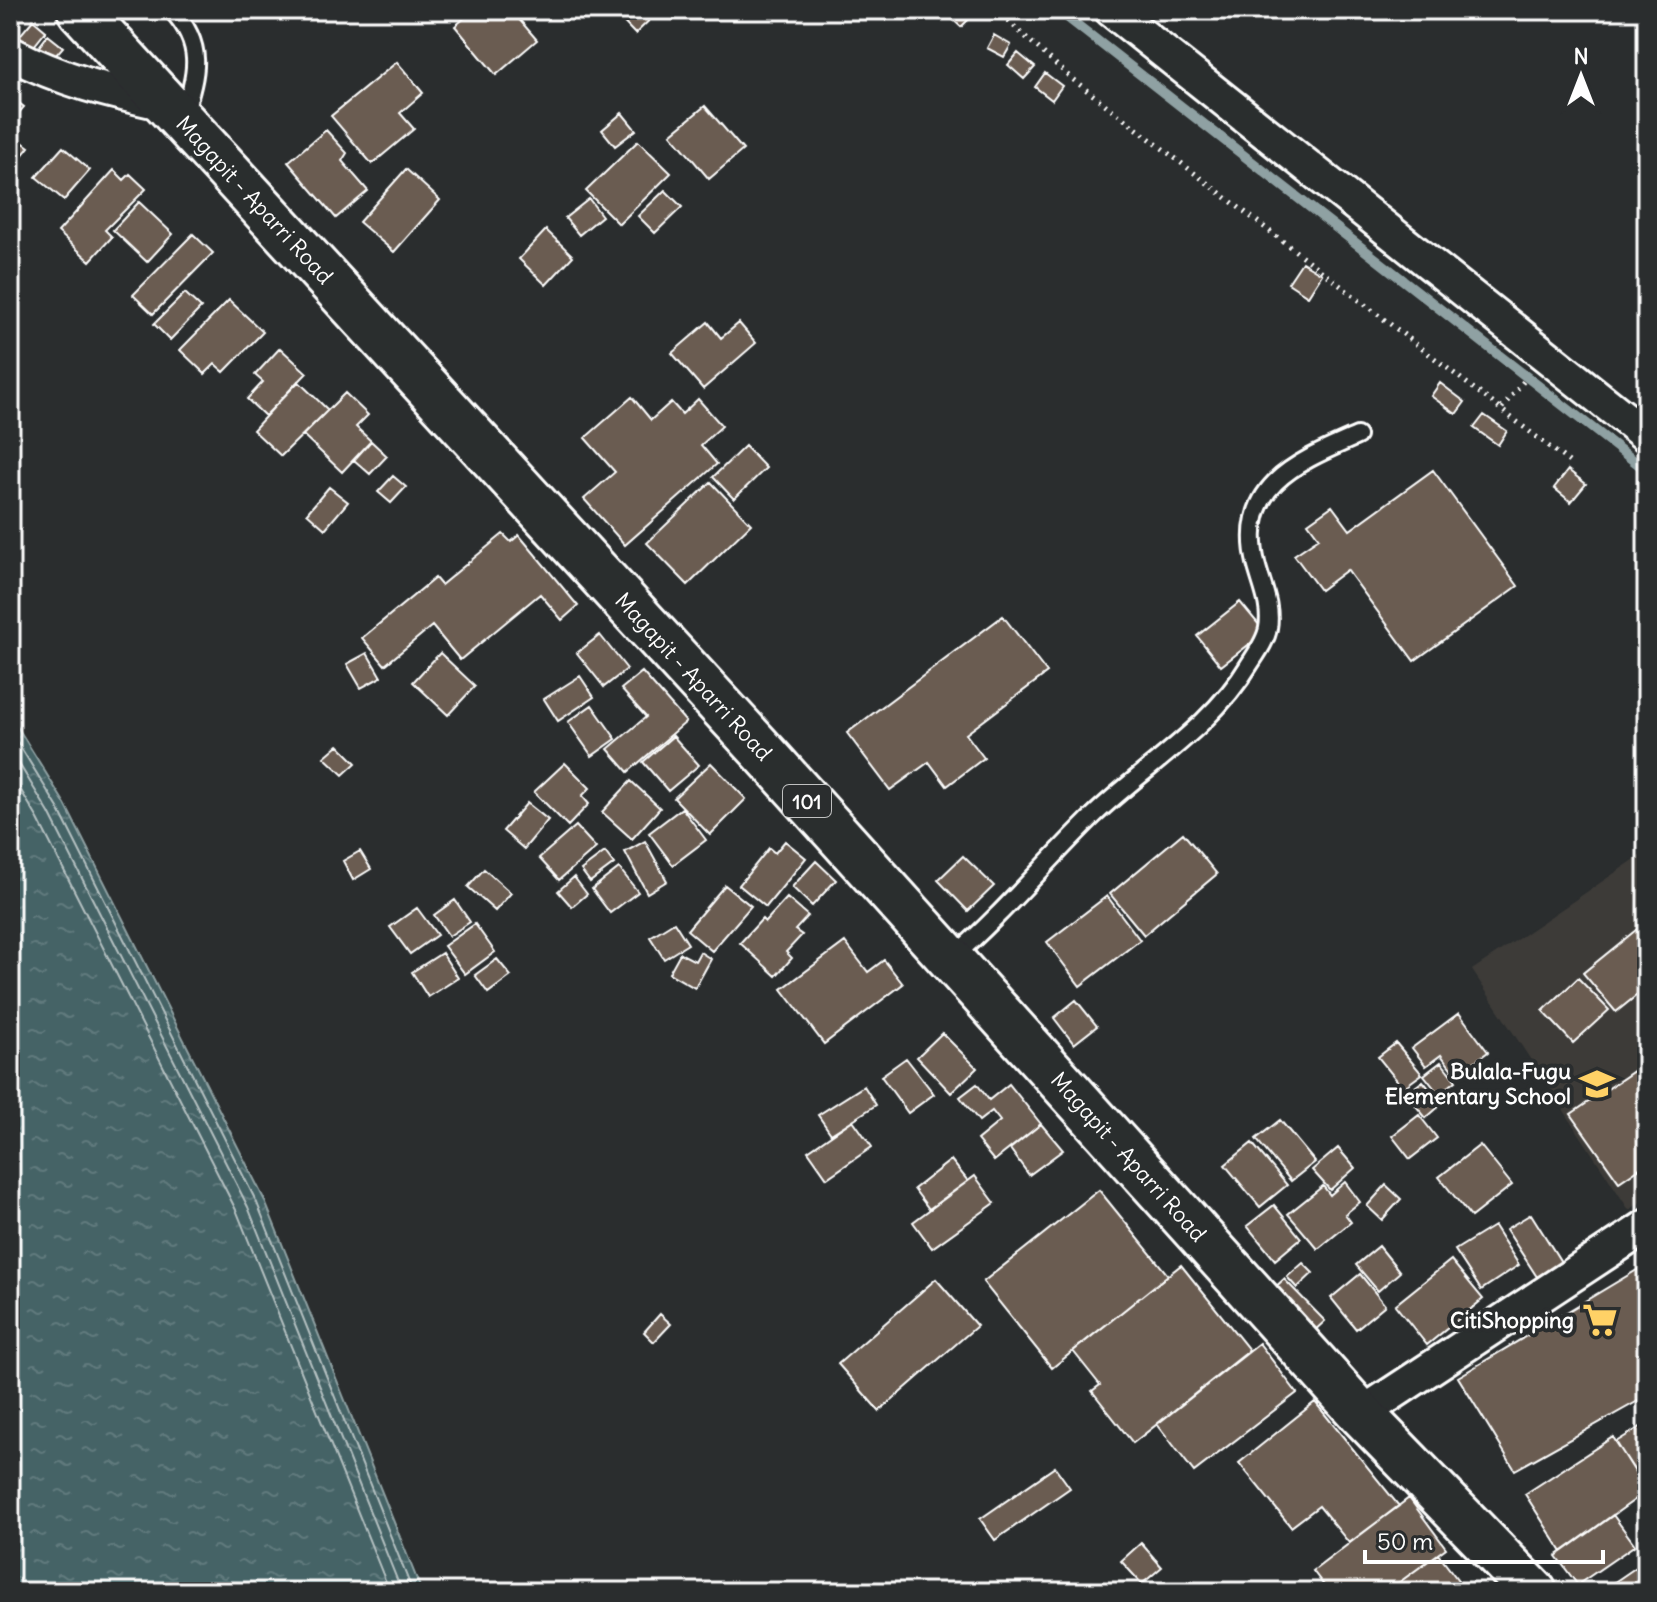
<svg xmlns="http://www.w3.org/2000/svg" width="1657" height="1602" viewBox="0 0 1657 1602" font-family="Delius,sans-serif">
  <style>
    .built { fill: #3d3b38 }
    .water { fill: url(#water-ripples); stroke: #8fa1a3; stroke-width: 2 }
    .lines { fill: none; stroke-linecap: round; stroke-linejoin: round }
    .shore { stroke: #b5c1c2; stroke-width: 2 }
    .stream { stroke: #8fa1a3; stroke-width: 10 }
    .building { fill: #6a5c51; stroke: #fff; stroke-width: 2 }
    .lane-casing { stroke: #fff; stroke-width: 22 }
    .street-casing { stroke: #fff; stroke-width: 38 }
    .primary-casing { stroke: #fff; stroke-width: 50 }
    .path { stroke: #fff; stroke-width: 5; stroke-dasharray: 2 6; stroke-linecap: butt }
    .lane { stroke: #2a2d2e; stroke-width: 16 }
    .street { stroke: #2a2d2e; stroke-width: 32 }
    .primary { stroke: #2a2d2e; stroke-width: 44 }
    .labels { text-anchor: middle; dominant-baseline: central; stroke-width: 8; stroke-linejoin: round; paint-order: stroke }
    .shield { fill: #2a2d2e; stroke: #bfc0c0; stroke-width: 2 }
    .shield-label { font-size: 20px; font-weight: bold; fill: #fff }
    .street-label { font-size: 22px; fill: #fff; stroke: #2a2d2e }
    .poi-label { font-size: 22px; font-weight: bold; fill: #fff; stroke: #2a2d2e; text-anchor: end }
  </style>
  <defs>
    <pattern id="water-ripples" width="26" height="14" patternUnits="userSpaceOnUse" patternTransform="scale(2)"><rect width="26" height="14" fill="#456366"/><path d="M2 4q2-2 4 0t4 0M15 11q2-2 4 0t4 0" fill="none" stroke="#617a7d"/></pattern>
  </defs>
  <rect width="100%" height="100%" fill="#2a2d2e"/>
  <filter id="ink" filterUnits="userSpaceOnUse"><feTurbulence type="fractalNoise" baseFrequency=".0125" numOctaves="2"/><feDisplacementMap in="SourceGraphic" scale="16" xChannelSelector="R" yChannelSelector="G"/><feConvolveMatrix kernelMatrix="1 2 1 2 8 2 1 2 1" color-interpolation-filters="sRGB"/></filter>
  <g filter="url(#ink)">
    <!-- built -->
    <path class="built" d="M1647 851V1198L1629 1210 1472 970Z"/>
    <!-- water -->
    <path class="water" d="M10 715 65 804 264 1199 422 1592H10Z"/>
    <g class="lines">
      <!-- shore -->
      <path class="shore" d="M10 730 58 808 257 1203 413 1592
        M10 749 49 813 248 1207 402 1592
        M10 772 38 819 237 1212 390 1592"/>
      <!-- stream -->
      <path class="stream" d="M1058 10 1647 471"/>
    </g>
    <!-- building -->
    <path class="building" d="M474 10H511L537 40 496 75 455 26Z
      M612 10H660L635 34Z
      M953 10H974L976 12 961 27 948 15Z
      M33 20 46 31 30 51 16 40Z
      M48 35 63 47 48 64 34 53Z
      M994 35 1011 45 1004 57 987 48Z
      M1018 53 1035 67 1024 79 1008 65Z
      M397 62 423 93 400 113 414 129 372 164 331 116Z
      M1045 73 1062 86 1052 100 1035 87Z
      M10 96 24 107 10 123Z
      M705 106 743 150 709 179 671 134Z
      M622 113 636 130 615 146 602 130Z
      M326 130 347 153 342 161 368 191 336 218 288 162Z
      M14 136 29 147 10 171V141Z
      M638 141 671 173 619 224 586 191Z
      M63 147 90 170 64 200 36 177Z
      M406 169 440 200 394 252 359 222Z
      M114 170 124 180 130 174 146 189 105 230 112 237 90 261 58 232Z
      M665 190 682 207 655 233 638 216Z
      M589 199 602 216 579 235 565 218Z
      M139 202 173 234 147 262 113 230Z
      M546 230 573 256 546 285 519 259Z
      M193 234 213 253 153 314 133 295Z
      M1302 262 1322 274 1308 296 1288 283Z
      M185 293 201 308 170 340 154 324Z
      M229 300 263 332 224 372 215 364 205 374 180 350Z
      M708 322 721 338 739 323 756 343 703 389 672 353Z
      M280 348 307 373 265 416 247 399 263 382 255 375Z
      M298 381 328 410 281 456 253 430Z
      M1440 383 1465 402 1456 414 1431 396Z
      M345 393 368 415 356 427 371 441 342 472 303 435Z
      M632 397 651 420 671 402 682 414 698 399 722 426 701 445 717 464 625 545 584 499 615 472 585 438Z
      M1484 415 1507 431 1498 445 1474 428Z
      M371 441 387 456 370 474 354 460Z
      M745 446 766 468 734 499 713 477Z
      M1433 470 1518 586 1414 661 1347 570 1320 590 1294 555 1319 538 1308 523 1332 506 1350 530Z
      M1568 470 1586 484 1571 502 1554 488Z
      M393 476 406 487 391 503 378 492Z
      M711 482 751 524 688 585 647 543Z
      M329 487 348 502 325 529 307 513Z
      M503 534 511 542 519 535 578 606 562 620 540 594 460 660 432 626 385 665 362 638 435 578 441 585Z
      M1240 602 1265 632 1221 666 1197 636Z
      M1003 616 1047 673 966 734 984 758 947 786 929 762 890 790 847 733Z
      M600 635 627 669 604 687 577 653Z
      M367 653 381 677 361 688 347 664Z
      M440 653 475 686 448 715 413 682Z
      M642 672 686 722 628 772 608 749 646 717 621 689Z
      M580 676 594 697 558 721 544 699Z
      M592 705 616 739 592 756 568 722Z
      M673 736 699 765 668 791 643 762Z
      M338 745 356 763 343 775 324 757Z
      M565 763 590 788 582 796 589 804 568 826 534 792Z
      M711 763 746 799 710 835 674 798Z
      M631 781 660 808 632 839 602 812Z
      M527 803 548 820 524 849 503 831Z
      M682 808 706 840 673 865 649 833Z
      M576 826 596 848 559 880 539 858Z
      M1183 833 1217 874 1144 935 1110 894Z
      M645 841 667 881 647 893 625 852Z
      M785 841 806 858 766 907 739 885 769 848 775 853Z
      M360 851 371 869 353 880 343 861Z
      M605 852 614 864 590 882 581 870Z
      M963 856 994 886 968 911 938 880Z
      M816 861 836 880 812 906 792 887Z
      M619 868 638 892 610 913 592 889Z
      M484 869 511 893 495 911 468 887Z
      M574 877 587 894 572 907 558 891Z
      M725 885 751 906 712 951 687 930Z
      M1107 896 1140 940 1080 986 1047 942Z
      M787 898 808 916 795 930 802 935 786 952 792 958 776 976 740 943 762 919 765 922Z
      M455 900 470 922 449 936 434 915Z
      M417 908 437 935 410 954 390 927Z
      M1647 921V987L1616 1012 1583 973Z
      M674 922 688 944 664 959 650 937Z
      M475 924 495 952 465 974 444 946Z
      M845 942 868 972 884 960 903 984 824 1044 782 989Z
      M700 952 711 959 695 988 669 973 680 953 695 961Z
      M442 953 458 978 428 997 412 972Z
      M497 959 511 976 488 993 475 975Z
      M1578 978 1609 1010 1573 1043 1543 1011Z
      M1076 1000 1097 1026 1074 1044 1054 1018Z
      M1459 1013 1488 1052 1456 1075 1441 1055 1426 1066 1412 1048Z
      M942 1033 977 1068 951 1093 917 1057Z
      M1396 1043 1422 1074 1403 1088 1378 1057Z
      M906 1058 934 1094 908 1113 881 1076Z
      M1441 1062 1456 1081 1439 1094 1424 1075Z
      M1647 1062V1163L1619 1182 1571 1114Z
      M1423 1081 1442 1104 1426 1118 1406 1094Z
      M977 1084 989 1100 1009 1084 1041 1124 994 1161 977 1140 1000 1121 992 1111 979 1121 960 1097Z
      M864 1086 876 1105 831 1134 818 1115Z
      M1419 1115 1437 1138 1410 1159 1392 1136Z
      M853 1120 872 1147 827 1178 808 1151Z
      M1280 1120 1315 1162 1291 1181 1256 1139Z
      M1041 1124 1063 1150 1029 1175 1010 1149Z
      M1252 1143 1287 1185 1260 1207 1225 1165Z
      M1480 1145 1512 1185 1471 1217 1439 1177Z
      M1338 1148 1355 1168 1330 1190 1312 1170Z
      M951 1160 968 1181 929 1209 914 1189Z
      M975 1176 995 1203 932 1248 913 1222Z
      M1345 1182 1360 1202 1345 1214 1351 1222 1318 1249 1288 1214 1323 1186 1330 1195Z
      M1386 1185 1401 1199 1382 1220 1367 1206Z
      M1099 1190 1168 1275 1052 1368 983 1282Z
      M1274 1205 1301 1238 1275 1260 1247 1226Z
      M1531 1214 1561 1262 1537 1277 1506 1229Z
      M1494 1226 1519 1265 1481 1290 1455 1250Z
      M1379 1246 1400 1272 1378 1291 1356 1265Z
      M1451 1260 1483 1299 1427 1345 1395 1305Z
      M1303 1263 1313 1273 1297 1288 1287 1277Z
      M1647 1264V1396L1515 1470 1458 1377Z
      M1181 1265 1250 1351 1133 1443 1092 1391 1100 1385 1073 1351Z
      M1360 1274 1385 1305 1356 1329 1331 1298Z
      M936 1279 977 1326 879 1411 838 1364Z
      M1284 1279 1325 1321 1312 1333 1271 1291Z
      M660 1314 671 1324 654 1342 644 1332Z
      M1259 1343 1297 1393 1194 1472 1157 1424Z
      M1315 1402 1399 1506 1349 1543 1319 1506 1291 1527 1239 1463Z
      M1647 1423V1474L1640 1479 1616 1442Z
      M1613 1437 1647 1491 1562 1552 1525 1494Z
      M1055 1467 1070 1488 995 1540 980 1519Z
      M1409 1498 1446 1548 1386 1592H1329L1313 1571Z
      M1613 1515 1635 1545 1580 1583V1588L1556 1556Z
      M1141 1543 1162 1567 1142 1584 1121 1561Z
      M1438 1554 1467 1592H1386Z
      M1647 1560V1592H1600L1635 1568Z"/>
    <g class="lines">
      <!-- lane casing -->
      <g class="lane-casing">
        <path id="lane" d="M172 10C204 44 198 74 183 115
          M952 958C1002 915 1045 863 1093 816 1144 767 1212 727 1249 665 1256 654 1266 641 1268 628 1272 605 1261 584 1256 563 1238 485 1298 462 1357 436"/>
      </g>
      <!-- street casing -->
      <g class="street-casing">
        <path id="street" d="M1111 10 1647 436
          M10 53C64 81 107 91 166 104
          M1361 1414 1647 1226"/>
      </g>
      <!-- primary casing -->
      <g class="primary-casing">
        <g id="primary">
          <path id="s1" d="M80 10 766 755 1361 1414 1534 1592"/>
        </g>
      </g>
      <!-- path -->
      <path class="path" d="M996 10 1071 78 1573 465
        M1502 408 1527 377"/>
      <!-- lane -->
      <use href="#lane" class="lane"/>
      <!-- street -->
      <use href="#street" class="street"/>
      <!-- primary -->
      <use href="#primary" class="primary"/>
    </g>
  </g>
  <!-- icons -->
  <defs>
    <g id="school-bare" transform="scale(2.76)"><path d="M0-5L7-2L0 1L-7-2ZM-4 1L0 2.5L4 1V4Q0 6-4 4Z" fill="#ffd166" stroke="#2a2d2e" stroke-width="2.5" paint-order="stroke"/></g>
    <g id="supermarket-bare" transform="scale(2.76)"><path d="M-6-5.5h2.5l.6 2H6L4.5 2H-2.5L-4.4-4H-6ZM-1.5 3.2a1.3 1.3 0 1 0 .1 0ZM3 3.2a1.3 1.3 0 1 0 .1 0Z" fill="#ffd166" stroke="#2a2d2e" stroke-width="2.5" paint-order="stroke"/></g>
  </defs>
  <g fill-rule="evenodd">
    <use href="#school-bare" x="1597" y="1084"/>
    <use href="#supermarket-bare" x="1600" y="1320"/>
  </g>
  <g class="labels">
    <!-- shield labels -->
    <rect class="shield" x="783" y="785" width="48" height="32" rx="6"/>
    <g class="shield-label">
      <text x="807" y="801">101</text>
    </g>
    <!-- street labels -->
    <g class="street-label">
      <text stroke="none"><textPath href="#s1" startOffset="258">Magapit - Aparri Road</textPath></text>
      <text stroke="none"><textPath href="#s1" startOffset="906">Magapit - Aparri Road</textPath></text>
      <text stroke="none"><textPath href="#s1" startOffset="1554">Magapit - Aparri Road</textPath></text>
    </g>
    <!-- poi labels -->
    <g class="poi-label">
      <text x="1571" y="1071">Bulala-Fugu<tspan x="1571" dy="25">Elementary School</tspan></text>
      <text x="1574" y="1320">CitiShopping</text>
    </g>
  </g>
  <!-- margin -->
  <rect width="1657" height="1602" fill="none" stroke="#2a2d2e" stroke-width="40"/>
  <rect x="20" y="20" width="1617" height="1562" fill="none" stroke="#fff" stroke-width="3" filter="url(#ink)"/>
  <!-- north arrow -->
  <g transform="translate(1581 76)" stroke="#2a2d2e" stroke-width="6" paint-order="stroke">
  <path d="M0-6L14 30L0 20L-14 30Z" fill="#ffffff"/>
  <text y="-12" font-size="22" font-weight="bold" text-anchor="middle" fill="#ffffff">N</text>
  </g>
  <!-- scale -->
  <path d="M1365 1550v12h238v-12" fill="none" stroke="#ffffff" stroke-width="4"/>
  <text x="1377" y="1550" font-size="24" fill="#ffffff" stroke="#2a2d2e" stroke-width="6" paint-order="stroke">50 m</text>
</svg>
